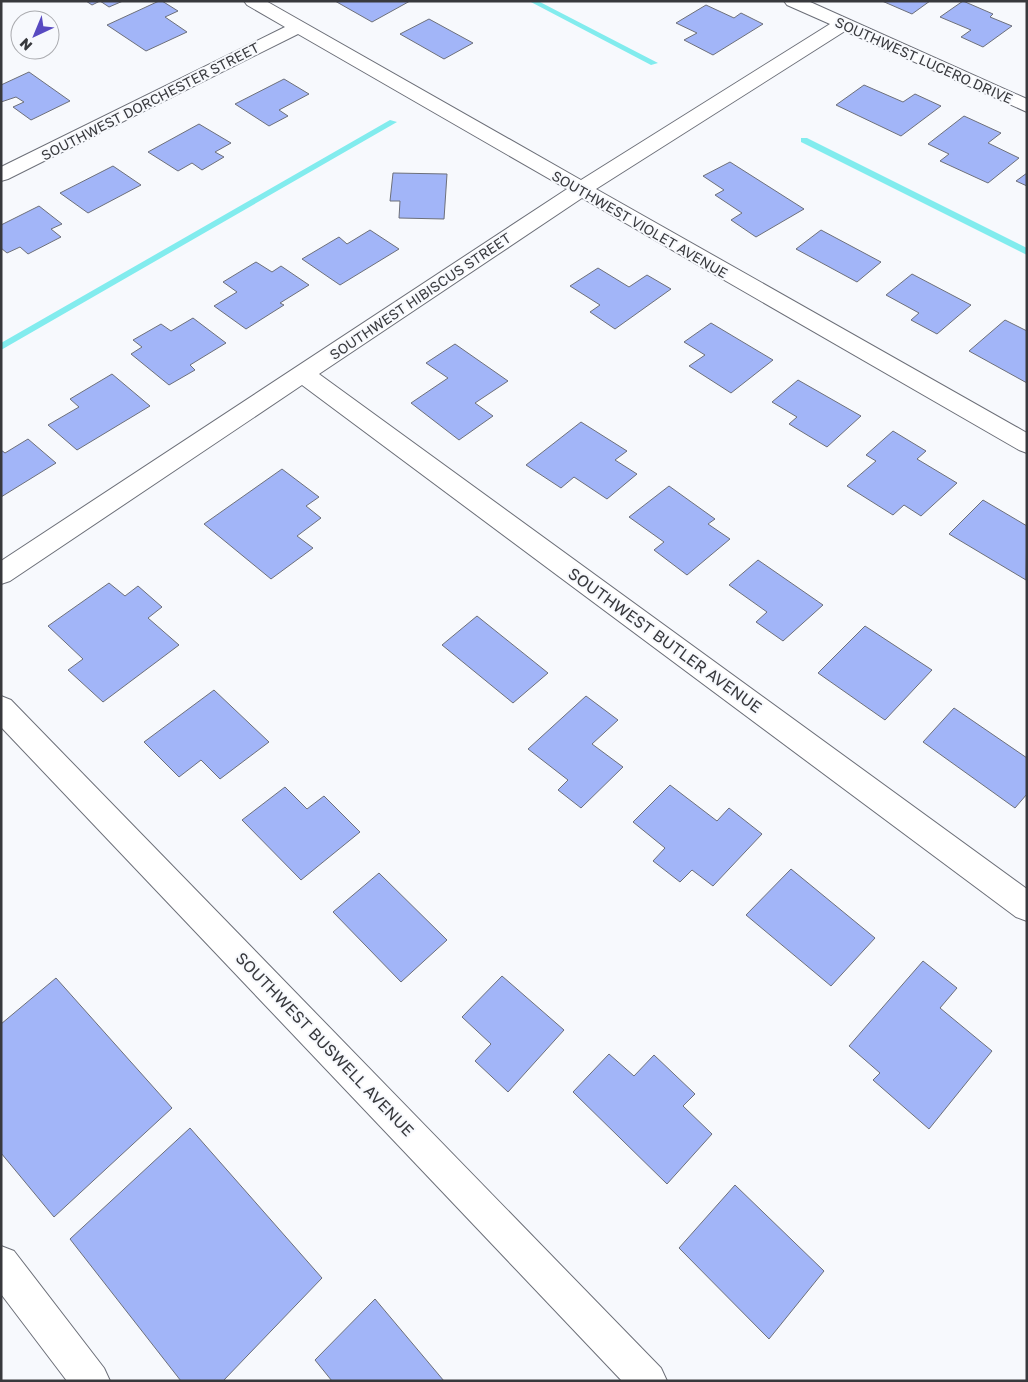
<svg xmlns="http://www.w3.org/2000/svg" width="1028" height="1382" viewBox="0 0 1028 1382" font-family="'Golos Text',sans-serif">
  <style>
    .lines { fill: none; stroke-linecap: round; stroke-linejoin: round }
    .stream { fill: #82ecee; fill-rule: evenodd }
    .building { fill: #a2b5f8; stroke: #6d707a }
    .minor-casing { stroke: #6c6f78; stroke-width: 2 }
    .minor { fill: #fff; fill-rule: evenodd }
    .labels { text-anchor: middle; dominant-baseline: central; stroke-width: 4; stroke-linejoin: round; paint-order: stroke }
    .far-street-label { font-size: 14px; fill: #38393d; stroke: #f7f9fd }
    .street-label { font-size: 16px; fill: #38393d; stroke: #f7f9fd }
  </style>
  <rect width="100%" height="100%" fill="#f7f9fd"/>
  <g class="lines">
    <!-- stream -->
    <path class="stream" d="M529 1H538L658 63 651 65Z
      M390 120 397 122 1 350V343Z
      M801 138H807L1027 248V255L801 142Z"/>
  </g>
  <!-- building -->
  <path class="building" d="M86 1H123L109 7 100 1 92 5Z
    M159 1H162L178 11 165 17 187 32 146 51 107 25Z
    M335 1H410L372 22Z
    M882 1H930L912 14Z
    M963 1 993 14 990 17 1012 26 983 47 961 37 971 30 940 17Z
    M706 5 734 18 741 13 763 24 713 55 684 40 697 33 676 23Z
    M429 19 473 43 444 59 400 34Z
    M29 72 70 101 31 120 13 107 24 102 16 97 1 102V85Z
    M284 79 309 94 279 110 288 116 269 126 235 104Z
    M864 85 903 102 915 94 941 106 901 136 836 105Z
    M964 116 1001 133 988 143 1019 158 988 183 940 161 949 154 928 144Z
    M199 124 231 143 215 152 224 157 202 170 192 163 178 171 148 152Z
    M730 162 804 209 756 237 731 220 742 213 715 195 724 190 703 176Z
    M113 166 141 185 88 213 60 193Z
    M393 173 447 174 444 219 399 218 400 201H390Z
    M1027 173V186L1016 181Z
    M39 206 62 224 51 229 61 237 28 254 20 247 7 253 1 248V225Z
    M370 230 399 249 340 285 302 259 339 237 347 244Z
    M821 230 881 262 857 282 796 249Z
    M256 262 272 272 281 266 309 285 280 303 284 305 246 329 214 306 237 292 223 282Z
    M598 268 629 287 647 275 671 289 615 329 590 312 600 305 570 286Z
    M912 274 971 305 937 334 911 320 919 313 886 295Z
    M193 318 226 343 190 365 195 370 169 385 131 354 142 347 133 340 161 324 171 331Z
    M1005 320 1027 331V383L969 351Z
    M711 323 773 360 731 393 689 366 705 355 684 342Z
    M455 344 508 381 475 403 493 416 459 440 411 403 448 378 426 363Z
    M112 374 150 406 77 450 48 425 79 407 70 399Z
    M798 380 861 416 827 447 789 424 797 417 772 402Z
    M581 422 627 451 615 460 637 474 607 499 574 477 561 488 526 465Z
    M893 431 926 451 917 459 957 483 921 516 904 505 893 515 847 486 876 461 866 455Z
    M28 439 56 463 1 497V450L5 453Z
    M282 469 319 497 306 506 321 518 297 536 313 548 271 579 204 524Z
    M669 486 715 519 708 524 730 539 687 575 654 550 664 542 629 517Z
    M983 500 1027 526 1026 580 949 534Z
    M758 560 823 605 783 641 756 622 767 612 729 585Z
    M109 583 125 596 138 586 162 607 148 618 179 645 103 702 68 670 83 659 48 626Z
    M477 616 548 673 513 703 442 645Z
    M865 626 932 670 885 720 818 673Z
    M214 690 269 742 220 779 201 760 179 777 144 742Z
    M586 696 618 720 592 744 623 767 581 808 558 790 568 780 528 749Z
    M954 708 1027 758V794L1015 808 923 742Z
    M670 785 717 821 729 808 762 834 713 886 692 870 680 882 653 861 665 848 633 822Z
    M285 787 307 809 324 796 360 832 301 880 242 820Z
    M791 869 875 938 831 986 746 915Z
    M379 873 447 940 401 982 333 912Z
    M923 961 957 988 940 1008 992 1051 929 1129 873 1080 880 1073 849 1046Z
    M502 976 564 1030 508 1092 475 1061 491 1044 462 1017Z
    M56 978 172 1108 54 1217 1 1153V1024Z
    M609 1054 634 1076 654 1055 695 1094 683 1106 712 1134 667 1184 573 1092Z
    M190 1128 322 1278 223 1381H181L70 1239Z
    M735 1185 824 1271 769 1339 679 1248Z
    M375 1299 444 1381H332L315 1360Z"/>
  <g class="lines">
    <!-- minor casing -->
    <g class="minor-casing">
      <path id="minor" d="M244 1H266L581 180 830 24 787 5 784 1H808L1027 99V112L845 31 596 189 1027 433V453L1019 450 582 198 319 374 1027 889V921L1016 917 302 385 10 581 1 584V561L567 189 298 34 8 179 1 181V167L285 27 247 5Z
        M1 696 11 700 661 1368 667 1381H622L1 727Z
        M1 1246 14 1251 104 1368 110 1381H67L1 1294Z"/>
    </g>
    <!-- minor -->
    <use href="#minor" class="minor"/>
  </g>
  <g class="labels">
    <!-- far-street labels -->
    <g class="far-street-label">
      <text transform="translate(924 60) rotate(24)">SOUTHWEST LUCERO DRIVE</text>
      <text transform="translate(150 101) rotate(-27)">SOUTHWEST DORCHESTER STREET</text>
      <text transform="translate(640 224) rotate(30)">SOUTHWEST VIOLET AVENUE</text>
      <text transform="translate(420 296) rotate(-34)">SOUTHWEST HIBISCUS STREET</text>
    </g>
    <!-- street labels -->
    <g class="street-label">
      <text transform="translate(665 640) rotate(36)">SOUTHWEST BUTLER AVENUE</text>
      <text transform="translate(325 1044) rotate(46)">SOUTHWEST BUSWELL AVENUE</text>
    </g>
  </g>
  <!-- border -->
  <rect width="1028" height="1382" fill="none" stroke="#38393d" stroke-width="5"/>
  <!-- north arrow -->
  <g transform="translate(35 35) rotate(224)"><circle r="24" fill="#f7f9fd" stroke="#abacb0"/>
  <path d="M0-4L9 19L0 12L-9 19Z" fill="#584ac1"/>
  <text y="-8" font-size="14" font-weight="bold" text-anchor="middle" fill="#38393d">N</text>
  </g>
</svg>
